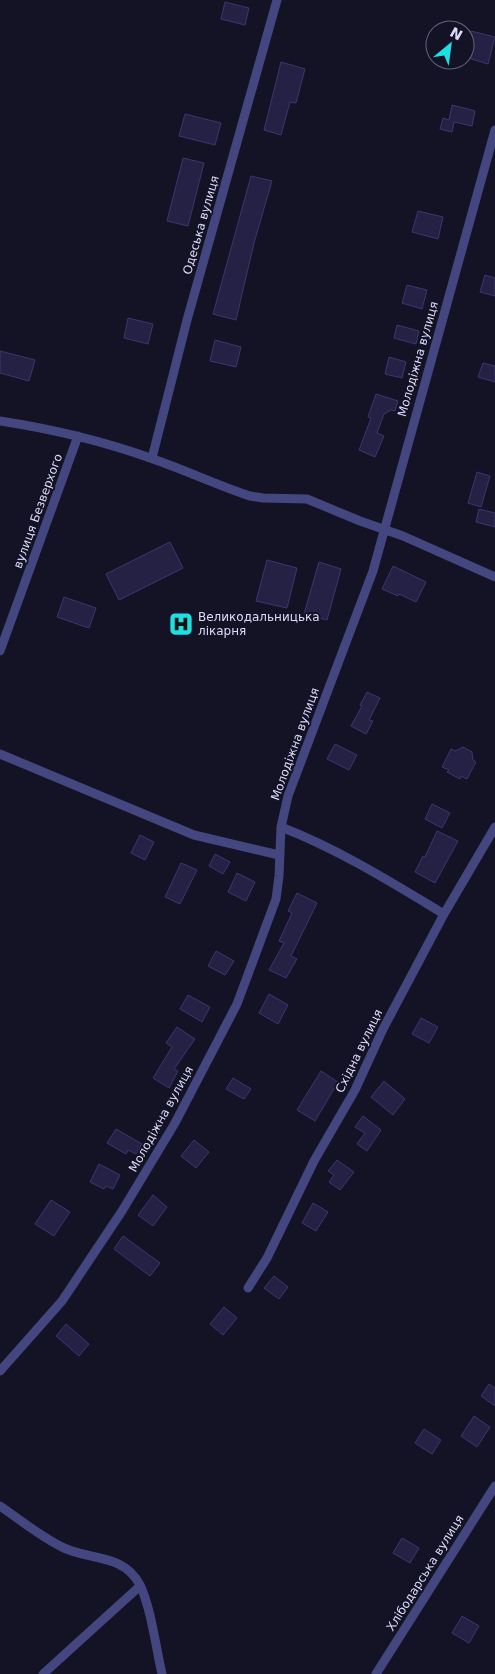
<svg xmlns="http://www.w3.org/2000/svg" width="495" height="1674" viewBox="0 0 495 1674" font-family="'DejaVu Sans',sans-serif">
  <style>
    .building { fill: #252144; stroke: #3c366d }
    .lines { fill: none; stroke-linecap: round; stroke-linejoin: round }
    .minor { stroke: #43467f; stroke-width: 9 }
    .labels { text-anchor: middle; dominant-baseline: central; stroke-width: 4; stroke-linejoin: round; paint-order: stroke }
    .street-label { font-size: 12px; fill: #dddbfb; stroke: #141326 }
    .poi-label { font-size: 12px; fill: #dddbfb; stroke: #141326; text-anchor: start }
  </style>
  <rect width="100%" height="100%" fill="#141326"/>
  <!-- building -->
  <path class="building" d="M225 2 249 8 245 25 221 19Z
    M471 31 495 37 488 64 465 57Z
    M281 62 305 69 296 103 290 102 281 135 264 130Z
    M452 105 475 111 472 126 454 122 452 132 440 129 443 118 449 120Z
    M185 114 221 123 215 145 179 136Z
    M183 158 204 163 188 226 167 221Z
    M251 176 272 181 254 243 236 320 213 314Z
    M418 211 443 217 438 239 412 232Z
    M485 275 495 278V296L480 292Z
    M407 285 427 290 422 309 402 303Z
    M128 318 153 324 148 344 124 338Z
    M397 325 419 331 416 344 394 338Z
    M215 340 241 347 236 367 210 361Z
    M0 351 35 360 29 381 0 373Z
    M389 357 406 362 402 378 385 374Z
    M483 363 495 366V382L478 377Z
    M376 394 398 401 395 411 391 410 384 414 377 433 384 436 375 457 359 450 371 418 368 417Z
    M477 472 490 476 481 507 468 503Z
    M479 509 495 513V527L476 522Z
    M170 542 183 568 119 600 106 574Z
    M267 560 297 568 287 608 256 601Z
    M319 562 341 569 327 620 304 614Z
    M393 566 426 582 416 602 399 594 398 596 382 589Z
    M64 597 96 608 89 628 57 617Z
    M367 692 380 698 369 720 373 721 366 734 351 726 362 706 360 705Z
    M335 744 357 755 349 770 327 759Z
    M463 747 472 752 473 760 476 762 467 779 461 776 460 779 447 772 449 770 442 767 451 749 455 751Z
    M432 804 450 813 442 828 425 819Z
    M437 831 458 841 435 883 415 872 423 856 425 857Z
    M140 835 154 842 145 860 131 853Z
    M215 854 230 862 223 874 209 866Z
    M181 863 197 870 180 904 165 897Z
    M237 873 255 882 246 901 228 892Z
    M297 893 317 903 291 956 297 959 286 978 269 970 284 943 279 941 292 913 288 911Z
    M216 951 234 961 225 975 208 966Z
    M269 994 288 1005 278 1024 259 1013Z
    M188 995 210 1007 202 1022 180 1009Z
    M421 1018 438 1027 429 1043 412 1034Z
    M177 1027 195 1039 174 1069 178 1071 169 1088 153 1078 172 1047 166 1043Z
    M321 1071 338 1082 315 1121 297 1110Z
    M233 1078 251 1089 244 1099 226 1089Z
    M384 1081 405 1099 393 1115 371 1097Z
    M363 1116 381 1130 367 1151 357 1144 365 1133 355 1127Z
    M116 1129 142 1144 136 1154 128 1150 126 1154 107 1143Z
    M194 1140 209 1152 196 1168 181 1156Z
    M337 1160 354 1172 340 1190 329 1182 334 1175 328 1171Z
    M99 1164 120 1175 113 1189 106 1186 104 1189 90 1182Z
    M153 1195 167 1207 153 1226 138 1215Z
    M51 1200 70 1212 54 1236 35 1224Z
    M313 1203 328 1212 316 1231 302 1223Z
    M123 1236 160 1263 150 1276 114 1249Z
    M274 1276 288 1287 279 1299 264 1288Z
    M224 1307 237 1318 223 1335 210 1324Z
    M66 1324 89 1344 79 1356 56 1336Z
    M489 1384 495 1388V1406L481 1396Z
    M474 1416 490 1427 477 1447 461 1436Z
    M424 1429 441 1440 432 1454 415 1443Z
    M402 1538 419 1548 410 1563 393 1553Z
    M462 1616 479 1626 469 1643 452 1633Z"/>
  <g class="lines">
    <!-- minor -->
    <path class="minor" d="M0 421C52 429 103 441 153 459 185 470 217 485 250 496L263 498 307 499 360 521 403 536 495 577
      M152 458 187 320 277 0
      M0 651 78 436
      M0 754 194 835 279 855
      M281 827C338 849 391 882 444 914
      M248 1288 267 1258 314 1161 355 1090 383 1029 444 914 495 827
      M0 1371 62 1301 122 1211 175 1123 237 1004 276 899 279 876 281 827 288 796 373 571 495 130
      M0 1506C20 1520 39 1535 60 1546 86 1561 123 1552 140 1585 151 1608 156 1648 162 1674
      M43 1674 140 1586
      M376 1674 495 1486"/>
  </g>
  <!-- icons -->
  <defs>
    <g id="hospital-square" transform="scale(1.25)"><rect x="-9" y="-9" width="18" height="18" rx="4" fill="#1fdfe3" stroke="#141326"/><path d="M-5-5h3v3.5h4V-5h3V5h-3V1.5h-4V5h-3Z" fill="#111"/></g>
  </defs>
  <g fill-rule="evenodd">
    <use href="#hospital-square" x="181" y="624"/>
  </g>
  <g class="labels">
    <!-- street labels -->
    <g class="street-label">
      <text transform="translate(201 225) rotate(-74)">Одеська вулиця</text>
      <text transform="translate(418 359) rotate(-74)">Молодіжна вулиця</text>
      <text transform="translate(38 511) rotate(-70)">вулиця Безверхого</text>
      <text transform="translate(295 744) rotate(-70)">Молодіжна вулиця</text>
      <text transform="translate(359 1051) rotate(-64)">Східна вулиця</text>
      <text transform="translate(161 1119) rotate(-61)">Молодіжна вулиця</text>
      <text transform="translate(425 1573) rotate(-58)">Хлібодарська вулиця</text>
    </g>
    <!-- poi labels -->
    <g class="poi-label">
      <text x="198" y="617">Великодальницька<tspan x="198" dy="14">лікарня</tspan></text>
    </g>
  </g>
  <!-- north arrow -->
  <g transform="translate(450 45) rotate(29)"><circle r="24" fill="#141326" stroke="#64637b"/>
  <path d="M0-4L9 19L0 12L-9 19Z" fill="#1fdfe3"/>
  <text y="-8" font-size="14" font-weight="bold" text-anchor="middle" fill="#dddbfb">N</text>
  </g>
</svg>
